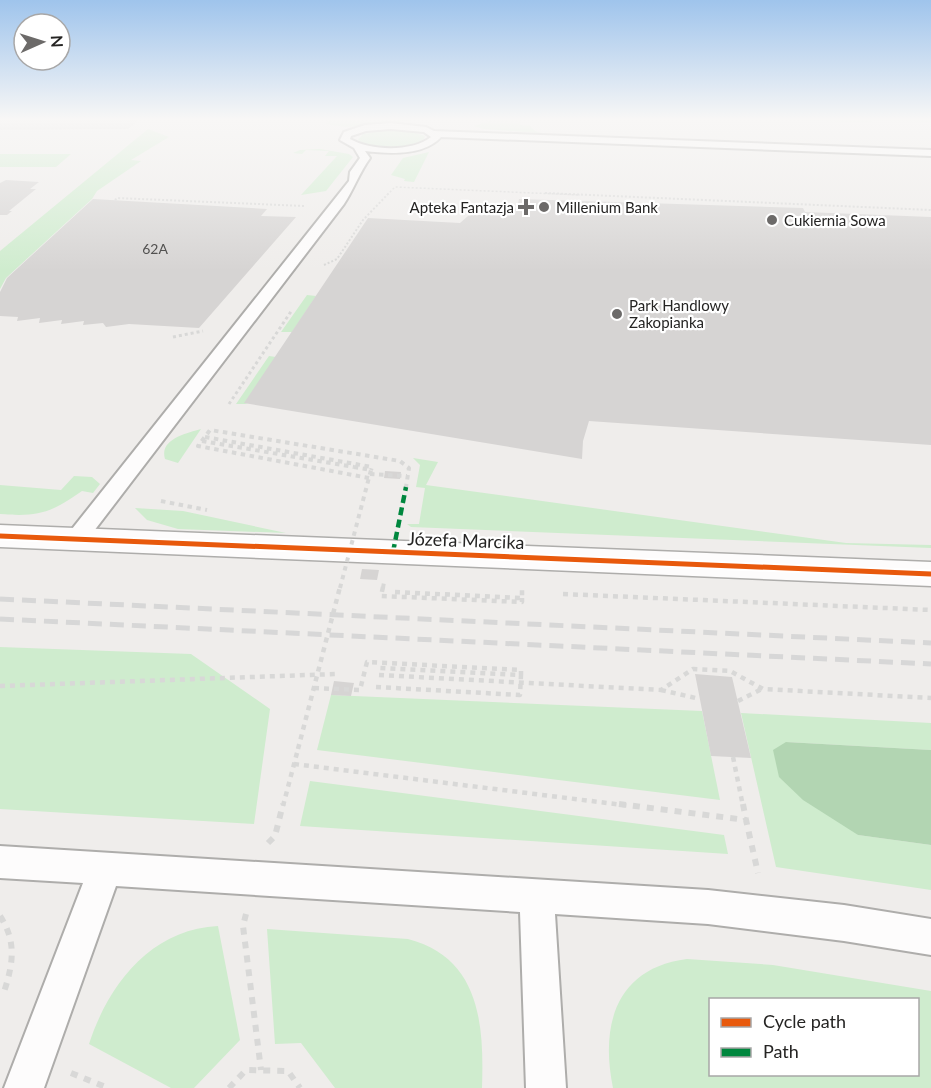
<svg xmlns="http://www.w3.org/2000/svg" width="931" height="1088" viewBox="0 0 931 1088" font-family="Lato,sans-serif">
  <style>
    .green { fill: #cfecce; fill-rule: evenodd }
    .forest { fill: #b2d5b2 }
    .building { fill: #d6d4d3 }
    .lines { fill: none; stroke-linecap: round; stroke-linejoin: round }
    .service-casing { stroke: #aeadab; stroke-width: 4 }
    .minor-casing { stroke: #aeadab; stroke-width: 3 }
    .path-far5 { stroke: #d8d8d7; stroke-width: 1.5; stroke-dasharray: 2 2; stroke-linecap: butt }
    .path-far4 { stroke: #d8d8d7; stroke-width: 2; stroke-dasharray: 2 2; stroke-linecap: butt }
    .path-far3 { stroke: #d8d8d7; stroke-width: 3; stroke-dasharray: 3 3; stroke-linecap: butt }
    .path-far2 { stroke: #d8d8d7; stroke-width: 4; stroke-dasharray: 4.5 4.5; stroke-linecap: butt }
    .path-far1 { stroke: #d8d8d7; stroke-width: 4.5; stroke-dasharray: 5 5; stroke-linecap: butt }
    .path { stroke: #d8d8d7; stroke-width: 6; stroke-dasharray: 7 7; stroke-linecap: butt }
    .service { fill: #fdfcfc; fill-rule: evenodd }
    .minor { fill: #fdfcfc; fill-rule: evenodd }
    .rail { stroke: #d7d7d7; stroke-width: 5; stroke-dasharray: 14 8; stroke-linecap: butt }
    .path-bridge-far1 { stroke: #d8d8d7; stroke-width: 4; stroke-dasharray: 4.5 4.5; stroke-linecap: butt }
    .path-bridge { stroke: #d8d8d7; stroke-width: 4.5; stroke-dasharray: 5 5; stroke-linecap: butt }
    .quiet { stroke: #00873e; stroke-width: 4.5; stroke-dasharray: 8 4.5; stroke-linecap: butt }
    .cycleway-casing { stroke: #fff; stroke-width: 9 }
    .cycleway { stroke: #e8590c; stroke-width: 5 }
    .poi-dot { fill: #6c6a69; stroke: #fff; stroke-width: 2 }
    .labels { text-anchor: middle; dominant-baseline: central; stroke-width: 4.5; stroke-linejoin: round; paint-order: stroke }
    .far-number-label { font-size: 14px; fill: #525150 }
    .far-poi-label { font-size: 15px; fill: #252423; stroke: #fff; text-anchor: start }
    .street-label { font-size: 18px; fill: #252423; stroke: #fff }
  </style>
  <rect width="100%" height="100%" fill="#efedeb"/>
  <!-- green -->
  <path class="green" d="M338 119 368 122 424 119 346 127 326 124 328 121Z
    M496 119H521L520 125 530 126 535 131 541 133 484 129 474 126Z
    M800 119H931V122L872 121 874 123 790 120H801Z
    M148 129 169 137 131 160 141 161 97 191 92 199 6 278 0 289V251Z
    M386 130H407L425 136 424 139C409 149 373 152 358 140L363 134Z
    M320 149 349 154 353 157 326 191 301 195 337 156H325L329 151 306 150 302 154 293 153 300 150Z
    M429 152 414 182 404 181 405 179 391 175 403 158Z
    M0 154H71L56 167H0Z
    M307 295 316 296 292 332H281Z
    M269 356 276 357 245 403 248 404H236Z
    M201 429 178 463 165 459C159 439 187 433 201 429Z
    M413 458 438 462 426 485 846 543 931 545V548L411 527 407 524H419L425 488 416 487 420 465Z
    M74 476 92 477 100 484 93 493 82 491C51 513 38 517 0 514V485L61 490Z
    M135 508 183 511 286 533 178 529 147 520Z
    M0 647 191 654 270 709 254 824 0 809Z
    M331 695 702 711 720 800 317 750Z
    M741 713 931 723V750L786 742 858 835 931 845V890L776 867Z
    M310 781 724 835 728 854 300 826Z
    M218 926 240 1040 194 1088H171L89 1044C108 985 151 929 218 926Z
    M267 929 408 939C481 958 484 1026 482 1088H335L301 1043 275 1044Z
    M687 959 773 965 931 991V1088H613C600 1025 616 968 687 959ZM710 1000H918V1074H710Z"/>
  <!-- forest -->
  <path class="forest" d="M786 742 931 750V845L858 835 803 800 779 777 773 750Z"/>
  <!-- building -->
  <path class="building" d="M0 119H140L128 129 0 130Z
    M6 180 39 182 30 189H36L9 211H12L7 215H0V183Z
    M93 199 267 209 261 216 296 217 199 328 129 324 106 327 103 323 83 325 84 321 61 324 62 320 39 323 40 318 17 321 18 317 0 316V292L7 278Z
    M519 199 803 208 805 212 931 217V445L589 421 583 441 582 459 244 403 368 218 460 223 468 216 481 211 517 208Z
    M385 471 401 472 400 479 384 478Z
    M362 569 379 570 377 580 360 579Z
    M695 674 732 677 751 758 711 756Z
    M334 681 354 683 351 696 331 695Z"/>
  <g class="lines">
    <!-- service casing -->
    <g class="service-casing">
      <path id="service" d="M391 123 426 127 434 131 931 150V156L441 137C424 156 389 154 365 151L370 158C359 173 354 189 344 204L84 544 76 546 68 544 65 539 68 534 349 181 350 172 360 158 354 148 340 140 344 132 365 125ZM391 129 424 132 431 137C412 152 371 151 350 139L351 136 366 131Z
        M0 846 708 890 844 905 931 919V955L844 941 708 924 555 914 566 1088H526L520 912 116 886 44 1088H4L83 883 0 878Z"/>
    </g>
    <!-- minor casing -->
    <g class="minor-casing">
      <path id="minor" d="M0 525 931 562V586L0 547Z"/>
    </g>
    <!-- path-far5 -->
    <path class="path-far5" d="M387 195 395 187 580 195"/>
    <!-- path-far4 -->
    <path class="path-far4" d="M545 193 931 210
      M115 200 117 198 304 206
      M324 265 337 259 363 220 389 193"/>
    <!-- path-far3 -->
    <path class="path-far3" d="M173 337 203 331
      M229 404 292 310"/>
    <!-- path-far2 -->
    <path class="path-far2" d="M205 437 372 467 371 470
      M202 441 354 467
      M370 474 407 476
      M369 478 198 446 210 430 400 461 409 468 406 487
      M161 501 207 510
      M383 588 384 582"/>
    <!-- path-far1 -->
    <path class="path-far1" d="M383 587 381 596 522 602V598
      M395 592 522 598V587
      M563 594 931 610
      M379 675 661 690 693 669 730 671 763 689 931 698
      M0 686 336 674
      M376 687 520 695 521 675 380 668
      M314 688 360 690 367 662 521 670V675
      M661 690 700 699
      M738 701 762 689
      M733 757 743 806
      M294 764 631 806
      M283 806 298 749"/>
    <!-- path -->
    <path class="path" d="M619 804 746 820 758 873
      M743 804 746 820
      M268 843 275 836 283 804
      M246 914 243 926 261 1070
      M0 916C17 942 13 964 4 992
      M71 1073 108 1088
      M229 1088 246 1070 288 1071 300 1088"/>
    <!-- service -->
    <use href="#service" class="service"/>
    <!-- minor -->
    <use href="#minor" class="minor"/>
    <!-- rail -->
    <path class="rail" d="M0 599 931 643
      M0 619 931 664"/>
    <!-- path-bridge-far1 -->
    <path class="path-bridge-far1" d="M340 588 371 470 354 467"/>
    <!-- path-bridge -->
    <path class="path-bridge" d="M298 749 340 587"/>
    <!-- quiet -->
    <path class="quiet" d="M393 552 406 487"/>
    <!-- cycleway casing -->
    <g class="cycleway-casing">
      <path id="cycleway" d="M0 536 931 574"/>
    </g>
    <!-- cycleway -->
    <use href="#cycleway" class="cycleway"/>
  </g>
  <!-- sky -->
  <linearGradient id="sky" x2="0" y2="1"><stop stop-color="#9fc4ec"/><stop offset="0.44" stop-color="#f8f7f6"/><stop offset="1" stop-color="#f8f7f6" stop-opacity="0"/></linearGradient>
  <rect width="931" height="271" fill="url(#sky)"/>
  <!-- markers -->
  <g class="poi-dot">
    <path d="M523 198h6v6h6v6h-6v6h-6v-6h-6v-6h6z"/>
    <circle cx="544" cy="207" r="6"/>
    <circle cx="772" cy="220" r="6"/>
    <circle cx="617" cy="314" r="6"/>
  </g>
  <g class="labels">
    <!-- far-number labels -->
    <g class="far-number-label">
      <text x="155" y="248">62A</text>
    </g>
    <!-- far-poi labels -->
    <g class="far-poi-label">
      <text x="514" y="207" text-anchor="end">Apteka Fantazja</text>
      <text x="556" y="207">Millenium Bank</text>
      <text x="784" y="220">Cukiernia Sowa</text>
      <text x="629" y="305">Park Handlowy<tspan x="629" dy="17">Zakopianka</tspan></text>
    </g>
    <!-- street labels -->
    <g class="street-label">
      <text transform="translate(466 540) rotate(2)">Józefa Marcika</text>
    </g>
  </g>
  <!-- legend -->
  <rect x="709" y="998" width="210" height="78" fill="#ffffff" stroke="#a8a7a7" stroke-width="1.5"/>
  <rect x="721" y="1018" width="30" height="9" fill="#e8590c" stroke="#a8a7a7" stroke-width="1.5"/>
  <text x="763" y="1028" font-size="18" fill="#252423">Cycle path</text>
  <rect x="721" y="1048" width="30" height="9" fill="#00873e" stroke="#a8a7a7" stroke-width="1.5"/>
  <text x="763" y="1058" font-size="18" fill="#252423">Path</text>
  <!-- north arrow -->
  <g transform="translate(42 42) rotate(87)"><circle r="28" fill="#ffffff" stroke="#a8a7a7" stroke-width="1.5"/>
  <path d="M0-4.5L10 22L0 15L-10 22Z" fill="#6c6a69"/>
  <text y="-9" font-size="16" font-weight="bold" text-anchor="middle" fill="#252423">N</text>
  </g>
</svg>
